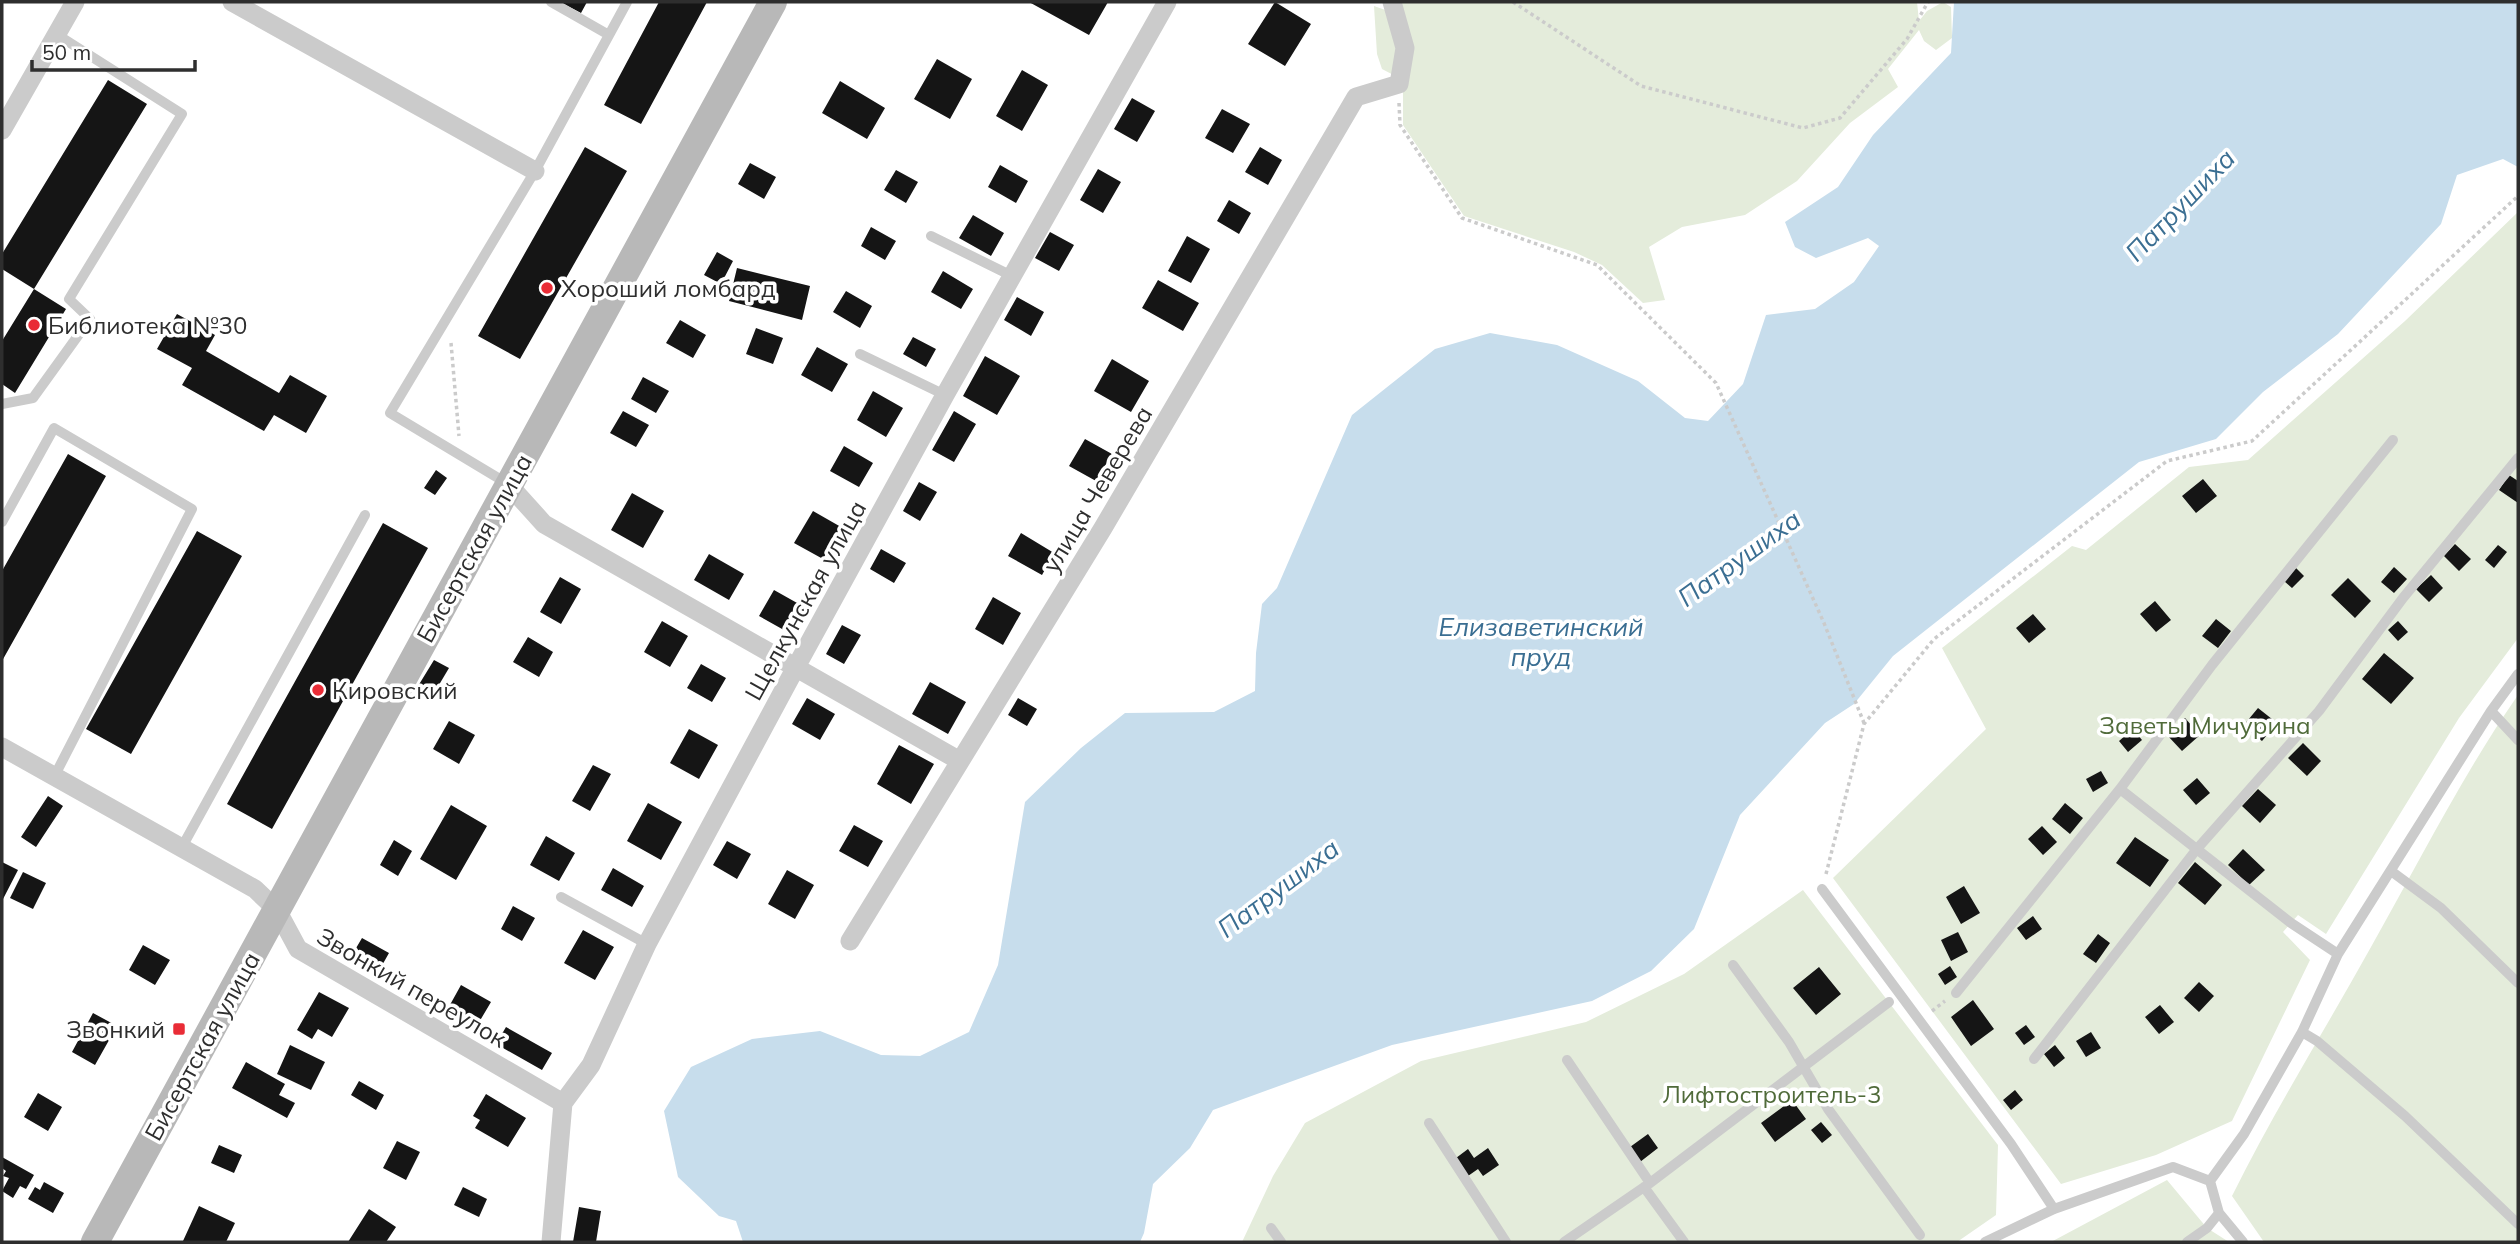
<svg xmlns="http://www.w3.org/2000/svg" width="2520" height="1244" viewBox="0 0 2520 1244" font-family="Mulish,sans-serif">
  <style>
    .green { fill: #e4ecdb }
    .water { fill: #c7ddec }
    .building { fill: #151515 }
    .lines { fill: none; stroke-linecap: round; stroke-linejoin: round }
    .path { stroke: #cbcbcb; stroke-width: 3.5; stroke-dasharray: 3.5 3.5; stroke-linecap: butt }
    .service { stroke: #cbcbcb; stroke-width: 10 }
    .minor { stroke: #cbcbcb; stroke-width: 19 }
    .secondary { stroke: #b8b8b8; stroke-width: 28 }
    .poi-dot { fill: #e92c36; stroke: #fff; stroke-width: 2.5 }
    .labels { text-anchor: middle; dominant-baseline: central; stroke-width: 7; stroke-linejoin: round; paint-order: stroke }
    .poi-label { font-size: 24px; fill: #2e2e2e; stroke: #fff; text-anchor: start }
    .street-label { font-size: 24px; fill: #2e2e2e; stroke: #fff }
    .park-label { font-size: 24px; fill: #506b3a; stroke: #fff }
    .water-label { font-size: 26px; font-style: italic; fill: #3a6e92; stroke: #fff }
  </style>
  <rect width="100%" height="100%" fill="#fff"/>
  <!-- green -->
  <path class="green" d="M1391 2H1917L1919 21 1927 11 1943 2 1951 7 1952 38 1936 50 1924 41 1919 30 1888 69 1898 87 1850 123 1797 181 1745 215 1682 227 1649 247 1665 300 1643 303 1602 265 1574 252 1464 216 1403 125V80L1382 69 1377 54 1374 6 1388 11Z
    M2518 212V638L2459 718 2326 934 2298 915 2283 932 2310 960 2232 1121 2156 1155 2061 1184 1833 878 1986 729 1942 648 2072 546 2086 550 2189 467 2248 460 2405 321Z
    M2518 695V1242H2264L2232 1196C2274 1111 2325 1030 2371 947 2419 862 2463 774 2518 695Z
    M1803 890 1998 1145 1996 1215 1957 1242H1242L1273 1176 1305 1123 1421 1061 1586 1022 1684 974Z
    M2167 1180 2207 1228 2229 1242H2051Z"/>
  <!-- water -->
  <path class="water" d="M1954 2H2518V167L2503 159 2457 175 2441 224 2338 334 2263 392 2216 439 2139 462 1893 656 1854 704 1825 723 1740 815 1694 929 1651 971 1592 1001 1392 1045 1213 1110 1190 1148 1153 1184 1144 1233 1140 1242H743L736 1221 719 1216 678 1177 664 1111 691 1067 752 1039 820 1031 881 1055 920 1056 969 1032 998 965 1025 802 1081 748 1125 713 1214 712 1255 691 1256 653 1262 604 1277 588 1352 415 1435 349 1490 333 1557 345 1638 381 1685 418 1708 421 1743 384 1766 315 1815 309 1854 282 1879 246 1868 238 1816 258 1795 247 1785 222 1838 187 1873 135 1951 53Z"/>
  <!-- building -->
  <path class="building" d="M560 2H587L581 13Z
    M659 2H707L641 124 604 105Z
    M1029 2H1108L1089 35Z
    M1275 2 1311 24 1285 66 1248 44Z
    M937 59 972 79 950 119 914 99Z
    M1022 70 1048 85 1022 131 996 116Z
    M108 80 147 104 34 289 2 269V254Z
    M840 81 885 108 867 139 822 113Z
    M1132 98 1155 111 1137 142 1114 129Z
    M1222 109 1250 124 1233 153 1205 138Z
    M585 147 627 171 520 359 478 336Z
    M1260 147 1282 160 1268 185 1245 172Z
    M750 163 776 177 764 199 738 184Z
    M1000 165 1028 181 1016 203 988 187Z
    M1098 169 1121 182 1103 213 1080 200Z
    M896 170 918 182 906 203 884 190Z
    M1229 200 1251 213 1239 234 1217 221Z
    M973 215 1004 233 991 256 959 238Z
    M871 227 896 241 885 260 861 246Z
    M1050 232 1074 245 1059 271 1035 258Z
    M1187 236 1210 249 1191 283 1168 271Z
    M717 252 733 261 721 284 704 275Z
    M737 268 810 286 802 320 729 301Z
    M943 271 973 289 961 309 931 292Z
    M1158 280 1199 303 1183 331 1142 308Z
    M34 289 66 309 15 393 2 384V341Z
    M846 291 872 306 860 328 833 312Z
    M1017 297 1044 312 1031 336 1004 320Z
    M177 314 215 335 206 351 279 393 290 375 327 396 306 433 274 415 264 431 182 385 192 368 157 349Z
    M680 320 706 335 693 358 666 343Z
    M756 328 783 338 773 364 746 354Z
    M913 337 936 349 926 367 903 354Z
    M817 347 848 364 832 392 801 375Z
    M985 356 1020 376 997 415 963 396Z
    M1112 359 1149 381 1131 412 1094 391Z
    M643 377 669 391 656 413 631 399Z
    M873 391 903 408 886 437 857 420Z
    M623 411 649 425 636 447 610 433Z
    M954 411 976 424 954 462 932 450Z
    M1085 439 1112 454 1096 481 1069 466Z
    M844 446 873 463 859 487 830 471Z
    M68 454 106 476 2 661V571Z
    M436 470 447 478 435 495 424 488Z
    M2509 475 2518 481V503L2499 490Z
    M2203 479 2217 496 2196 513 2182 496Z
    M919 482 937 492 920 521 903 511Z
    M632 493 664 511 643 548 611 530Z
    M813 511 841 527 823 559 794 543Z
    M383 523 428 548 272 829 227 804Z
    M197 531 242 556 131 754 86 729Z
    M1021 533 1054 553 1042 575 1008 556Z
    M2455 544 2471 559 2459 571 2444 556Z
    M2498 545 2507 552 2494 568 2485 560Z
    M881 549 906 563 894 583 870 569Z
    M709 554 744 574 729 600 694 580Z
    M2394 567 2407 579 2394 593 2381 582Z
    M2296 568 2304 576 2292 588 2284 581Z
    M2431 575 2443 588 2429 602 2416 589Z
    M560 577 581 589 561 624 540 612Z
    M2348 578 2371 601 2355 618 2331 595Z
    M774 590 806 608 791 634 759 616Z
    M993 597 1021 613 1003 645 975 629Z
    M2155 601 2171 620 2156 632 2140 614Z
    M2033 614 2046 629 2029 643 2016 628Z
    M2216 619 2231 631 2218 648 2202 636Z
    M662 621 688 636 670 667 644 652Z
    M2398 621 2408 632 2398 641 2388 630Z
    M842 625 861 635 844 664 826 654Z
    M528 637 553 652 539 677 513 662Z
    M2384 653 2414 678 2391 704 2362 679Z
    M434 660 449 668 430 700 415 691Z
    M701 664 726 678 712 702 687 688Z
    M930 682 966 702 948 734 912 714Z
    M807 698 835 714 820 740 792 724Z
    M1018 698 1037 709 1027 726 1008 715Z
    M2258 708 2277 723 2262 741 2243 726Z
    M2185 718 2200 735 2182 751 2167 735Z
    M449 721 475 735 459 764 433 749Z
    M689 729 718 745 699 779 670 763Z
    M2133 729 2142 740 2128 752 2119 741Z
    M2303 743 2321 761 2307 776 2288 758Z
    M899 745 934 764 911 804 877 784Z
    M593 765 611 774 590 811 572 801Z
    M2101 771 2108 783 2093 792 2086 779Z
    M2197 778 2210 793 2196 805 2183 790Z
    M2258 789 2276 805 2260 823 2242 806Z
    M48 796 63 806 36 847 21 837Z
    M648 803 682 822 661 860 627 841Z
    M2065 803 2083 818 2070 834 2052 819Z
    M451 805 487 826 456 880 420 859Z
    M854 825 883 841 868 867 839 851Z
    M2042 826 2057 842 2043 855 2028 839Z
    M546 836 575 853 559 881 530 865Z
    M2135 837 2169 860 2150 887 2116 863Z
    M394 840 412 851 398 876 380 865Z
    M727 841 751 854 737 879 713 865Z
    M2243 849 2265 870 2249 885 2228 865Z
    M2 862 18 870 2 901Z
    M2195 862 2222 885 2205 905 2178 883Z
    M613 868 644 886 632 907 601 890Z
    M787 870 814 885 795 919 768 904Z
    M23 872 46 883 33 909 10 898Z
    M1964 886 1980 913 1961 924 1946 897Z
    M513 906 535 918 522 941 501 929Z
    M2033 916 2042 929 2026 940 2017 928Z
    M583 930 614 947 595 980 564 963Z
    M1958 932 1968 952 1951 961 1941 940Z
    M2098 934 2110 943 2096 963 2083 954Z
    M362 938 389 953 376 976 349 960Z
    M143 945 170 960 155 985 129 970Z
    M1950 966 1957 977 1945 985 1938 974Z
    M1819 967 1841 994 1816 1015 1793 988Z
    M2199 982 2214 996 2199 1012 2184 998Z
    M461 985 491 1002 475 1029 446 1012Z
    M319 992 349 1008 332 1037 318 1029 312 1039 297 1030Z
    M1973 1000 1994 1029 1971 1046 1951 1017Z
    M2160 1005 2174 1022 2159 1034 2145 1017Z
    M93 1013 117 1026 95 1065 72 1052Z
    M2026 1025 2035 1037 2024 1045 2015 1033Z
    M506 1027 552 1053 542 1070 496 1044Z
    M2091 1032 2101 1048 2086 1057 2076 1041Z
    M290 1045 325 1062 311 1090 277 1074Z
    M2055 1045 2065 1058 2054 1067 2044 1054Z
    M246 1062 285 1084 279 1095 295 1103 287 1118 232 1088Z
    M359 1081 384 1095 376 1110 351 1095Z
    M2015 1090 2023 1100 2011 1110 2003 1100Z
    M38 1093 62 1107 48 1131 24 1117Z
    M486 1094 526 1118 508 1147 475 1128 480 1120 473 1116Z
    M1792 1100 1806 1119 1775 1142 1761 1123Z
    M1821 1122 1832 1135 1822 1143 1811 1130Z
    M1648 1134 1658 1148 1640 1162 1630 1147Z
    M397 1141 420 1152 406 1180 383 1168Z
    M219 1145 242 1155 234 1173 211 1163Z
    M1488 1148 1499 1165 1483 1176 1478 1169 1468 1176 1456 1158 1468 1149 1474 1158Z
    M2 1157 34 1175 26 1189 20 1186 13 1198 2 1191 9 1178 3 1176 6 1171 2 1168Z
    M44 1182 64 1193 53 1213 28 1199 35 1187 40 1190Z
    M463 1187 487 1199 479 1217 454 1205Z
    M199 1206 235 1223 226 1242 183 1241Z
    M579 1207 601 1211 596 1242H573Z
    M369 1209 396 1227 386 1242H348Z"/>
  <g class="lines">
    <!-- path -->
    <path class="path" d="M1513 2 1641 86 1803 128 1840 118 1907 39 1928 2
      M1399 103 1400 125 1462 218 1597 265 1716 383 1824 623 1864 723
      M451 343 459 436
      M1826 874 1864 724 1934 639 2167 461 2252 441 2518 196
      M1932 1011 1945 1001"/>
    <!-- service -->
    <path class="service" d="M551 2 609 35
      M931 236 1012 276
      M860 354 945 395
      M2 404 33 398 90 319 69 299 182 114 56 34
      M508 484 390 413 535 171 627 2
      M2 522 54 428 192 509 54 777
      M2491 711 2518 740
      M2120 789 2291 923 2338 954
      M182 847 365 515
      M2391 871 2441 908 2518 983
      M1822 889 2011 1144 2054 1209
      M561 897 647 944
      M1733 965 1789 1042 1828 1109 1920 1235
      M1956 993 2120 789 2212 665 2393 440
      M2302 1032 2317 1041 2405 1116 2518 1224
      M2034 1059 2196 850 2319 711 2403 598 2518 458
      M1567 1060 1650 1183
      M1429 1123 1506 1242
      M2210 1181 2219 1213 2243 1242
      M1644 1187 1684 1242
      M1271 1228 1281 1242
      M1564 1242 1650 1183 1889 1002
      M1985 1242 2054 1209 2173 1167 2210 1181 2244 1134 2302 1032 2338 954 2491 711 2518 674
      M2187 1242 2207 1228 2219 1213"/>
    <!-- minor -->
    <path class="minor" d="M232 2 535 171
      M2 130 75 2
      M508 484 544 524 960 761
      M2 747 255 889 277 910 298 949 563 1103
      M850 941 1103 528 1356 97 1399 84 1405 48 1392 2
      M551 1242 563 1103 591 1065 647 944 796 667 945 395 1167 2"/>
    <!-- secondary -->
    <path class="secondary" d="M95 1242 773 2"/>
  </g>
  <!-- markers -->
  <g class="poi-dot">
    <circle cx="547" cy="288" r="7"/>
    <circle cx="34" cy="325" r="7"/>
    <circle cx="318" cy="690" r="7"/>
    <rect x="172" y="1022" width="14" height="14" rx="3.5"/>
  </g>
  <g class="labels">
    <!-- poi labels -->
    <g class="poi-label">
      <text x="561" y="288">Хороший ломбард</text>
      <text x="48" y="325">Библиотека №30</text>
      <text x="332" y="690">Кировский</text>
      <text x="165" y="1029" text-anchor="end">Звонкий</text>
    </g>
    <!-- street labels -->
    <g class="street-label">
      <text transform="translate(1097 489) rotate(-59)">улица Чеверева</text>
      <text transform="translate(474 548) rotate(-61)">Бисертская улица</text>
      <text transform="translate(805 600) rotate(-61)">Щелкунская улица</text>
      <text transform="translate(412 987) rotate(30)">Звонкий переулок</text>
      <text transform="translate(202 1046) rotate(-61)">Бисертская улица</text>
    </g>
    <!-- park labels -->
    <g class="park-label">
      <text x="2205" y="725">Заветы Мичурина</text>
      <text x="1772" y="1094">Лифтостроитель-3</text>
    </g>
    <!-- water labels -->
    <g class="water-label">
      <text transform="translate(2180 205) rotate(-46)">Патрушиха</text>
      <text transform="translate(1739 558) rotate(-36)">Патрушиха</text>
      <text x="1541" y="626">Елизаветинский<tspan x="1541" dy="30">пруд</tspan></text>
      <text transform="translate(1278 888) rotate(-37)">Патрушиха</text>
    </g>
  </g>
  <!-- border -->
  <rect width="2520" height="1244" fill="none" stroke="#2e2e2e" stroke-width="7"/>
  <!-- scale -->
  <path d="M32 60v10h163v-10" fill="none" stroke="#2e2e2e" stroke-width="3.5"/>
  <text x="42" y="60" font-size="21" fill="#2e2e2e" stroke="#ffffff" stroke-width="5" paint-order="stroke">50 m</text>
</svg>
